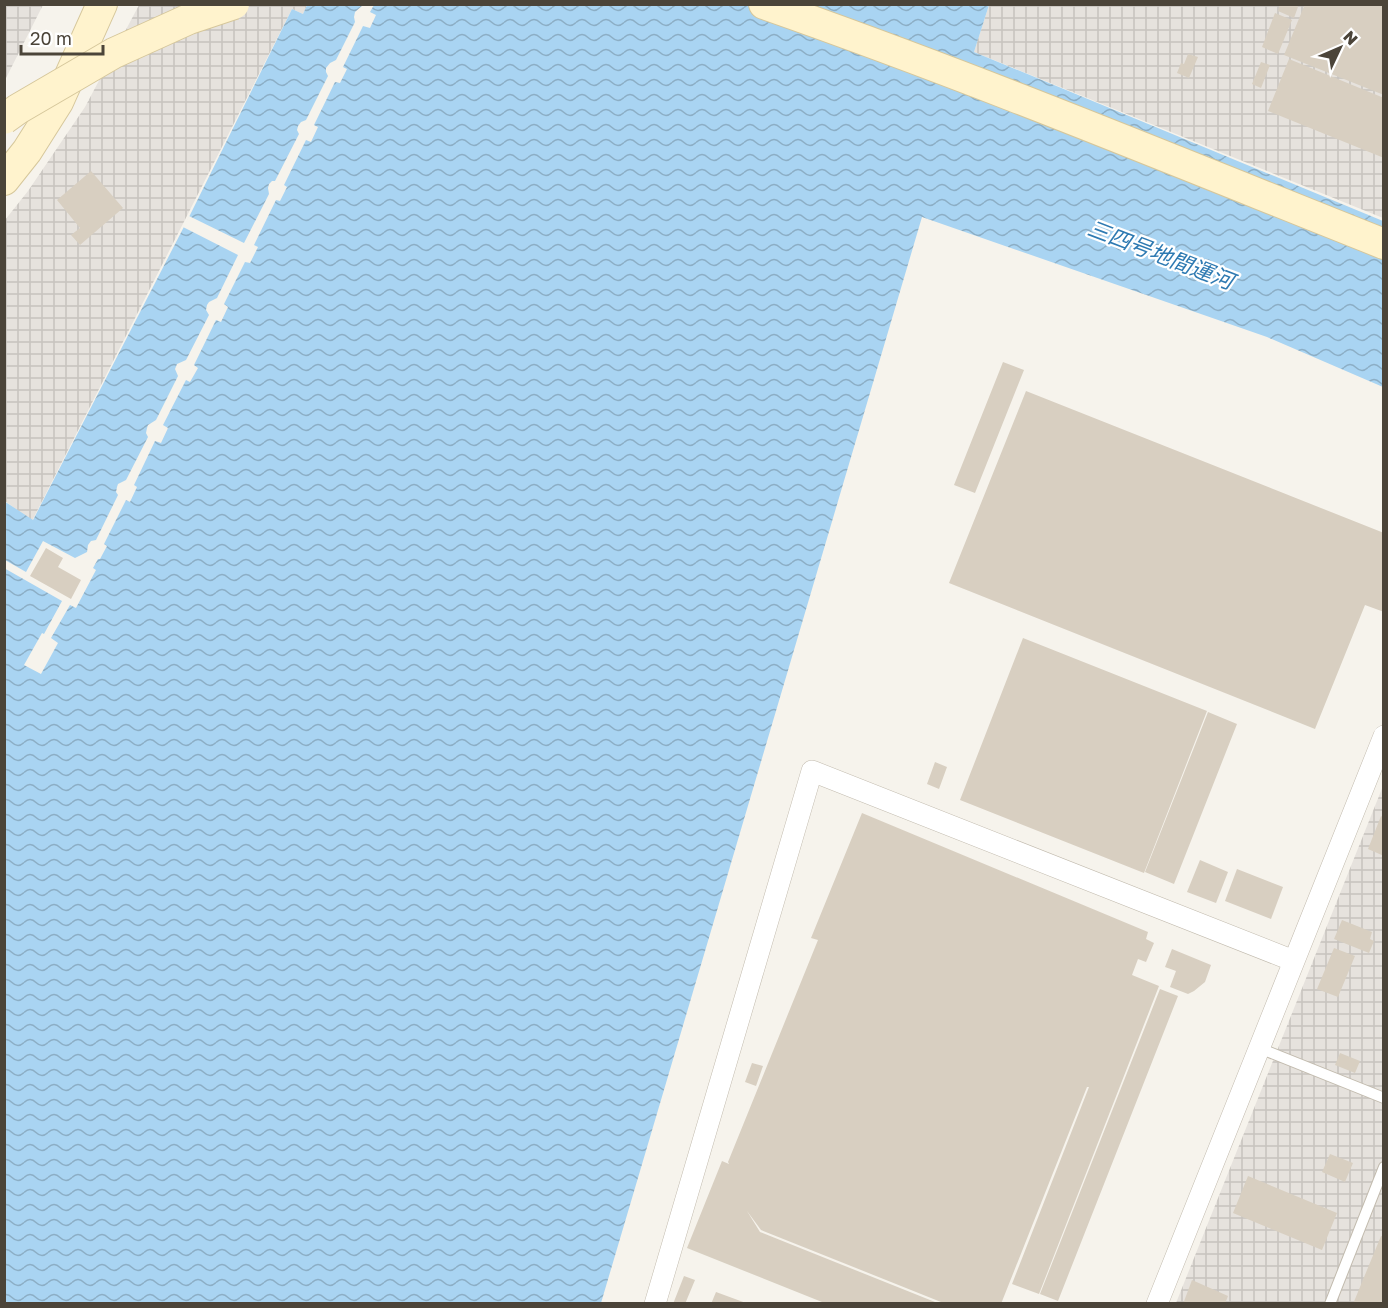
<svg xmlns="http://www.w3.org/2000/svg" width="1388" height="1308" viewBox="0 0 1388 1308" font-family="'Golos Text','Noto Sans JP',sans-serif">
  <style>
    .industrial { fill: url(#industrial-grid) }
    .water { fill: url(#water-waves) }
    .pier { fill: #f6f3ec }
    .building { fill: #d8cfc1 }
    .lines { fill: none; stroke-linecap: round; stroke-linejoin: round }
    .lane-casing { stroke: #c2bbae; stroke-width: 12 }
    .street-casing { stroke: #c2bbae; stroke-width: 22 }
    .secondary-casing { stroke: #d6c79b; stroke-width: 32 }
    .lane { stroke: #fff; stroke-width: 10 }
    .street { stroke: #fff; stroke-width: 21 }
    .secondary { stroke: #fff3cd; stroke-width: 30 }
    .secondary-bridge-casing { stroke: #d6c79b; stroke-width: 32; stroke-linecap: butt }
    .secondary-bridge { stroke: #fff3cd; stroke-width: 30 }
    .labels { text-anchor: middle; dominant-baseline: central; stroke-width: 4.5; stroke-linejoin: round; paint-order: stroke }
    .water-label { font-size: 22px; font-style: italic; fill: #2e7ab2; stroke: #fff }
  </style>
  <defs>
    <pattern id="industrial-grid" width="8" height="8" patternUnits="userSpaceOnUse" patternTransform="scale(1.5)"><rect width="8" height="8" fill="#e6e2dd"/><path d="M0 4h8M4 0v8" fill="none" stroke="#c7c3be"/></pattern>
    <pattern id="water-waves" width="16" height="10" patternUnits="userSpaceOnUse" patternTransform="scale(1.5)"><rect width="16" height="10" fill="#a9d4f2"/><path d="M0 5q4-4 8 0t8 0" fill="none" stroke="#8caec5"/></pattern>
  </defs>
  <rect width="100%" height="100%" fill="#f6f3ec"/>
  <!-- industrial -->
  <path class="industrial" d="M5 4 43 5 5 80 4 5Z
    M139 5H307L303 14 292 9 32 521 5 501V220L28 191 85 107Z
    M989 5H1383V218L974 52Z
    M1383 786V1303H1176Z"/>
  <!-- water -->
  <path class="water" d="M307 5H989L974 52 1383 221V387L1267 337 922 217 601 1303H5L4 501 33 520 190 215 292 9 303 14Z"/>
  <!-- pier -->
  <path class="pier" d="M363 5H374L370 12 376 15 370 28 363 26 343 67 347 69 340 83 335 82 314 125 318 127 311 142 306 140 284 185 287 187 280 201 276 200 254 245 258 247 250 263 245 262 224 304 228 307 221 322 216 320 194 365 198 368 190 382 186 380 163 425 168 428 161 443 155 441 134 485 137 487 130 502 126 500 104 544 107 546 100 559H98L93 568 96 570 76 608 70 605 51 638 58 643 41 674 24 665 42 633 44 634 62 601 4 568 5 560 26 572 43 541 75 558 87 552 88 545 91 541 96 540 118 495 116 492 117 487 118 484 126 480 148 437 146 433 147 428 148 425 156 420 178 376 175 369 177 364 186 360 209 315 206 310 207 305 209 302 217 298 238 255 183 227 189 216 244 243 269 194 268 188 269 184 272 181H275L299 134 297 130 298 126 301 122 306 120 328 76 326 72V68L330 63 336 60 355 22 354 17 355 12Z"/>
  <!-- building -->
  <path class="building" d="M1280 4H1299L1294 18 1278 11Z
    M1305 4H1384V95L1284 55Z
    M1275 13 1292 20 1278 54 1262 47Z
    M1188 54 1198 57 1189 78 1177 73 1181 63 1184 64Z
    M1289 59 1384 98V158L1268 111Z
    M1261 62 1270 65 1261 88 1252 84Z
    M91 171 123 208 80 245 71 235 80 228 57 200Z
    M1003 362 1024 370 975 493 954 485Z
    M1026 391 1384 533V612L1365 605 1315 729 949 583Z
    M46 548 63 558 58 567 81 580 71 599 30 576Z
    M1023 638 1207 711 1144 873 960 800Z
    M1208 712 1237 724 1174 884 1145 872Z
    M935 762 947 767 939 789 927 784Z
    M862 813 1148 932 1146 939 1154 943 1146 962 1138 959 1132 975 1159 986 1039 1294 1012 1284 1089 1087H1087L1001 1304H946L761 1230 747 1211 760 1232 940 1304H827L687 1248 722 1161 729 1164 728 1162 818 940 811 938Z
    M1381 816 1384 818V856L1368 849Z
    M1200 860 1228 872 1216 903 1187 892Z
    M1237 869 1283 887 1271 919 1225 901Z
    M1342 920 1372 932 1370 939 1374 941 1369 953 1334 939Z
    M1334 948 1355 956 1338 997 1317 989Z
    M1172 949 1211 965 1205 982 1194 991 1188 994 1170 987 1176 971 1165 967Z
    M1160 989 1178 996 1058 1301 1040 1294Z
    M1340 1053 1360 1061 1355 1073 1335 1065Z
    M752 1063 763 1066 756 1086 745 1082Z
    M1330 1154 1353 1163 1345 1182 1322 1172Z
    M1248 1176 1337 1213 1322 1250 1233 1213Z
    M1381 1236 1384 1237V1299L1382 1304H1353Z
    M684 1276 695 1280 685 1304H673Z
    M1192 1280 1228 1296 1225 1304H1183Z
    M716 1292 746 1303V1304H711Z"/>
  <g class="lines">
    <!-- lane casing -->
    <g class="lane-casing">
      <path id="lane" d="M1259 1048 1384 1098
        M1330 1304 1384 1167"/>
    </g>
    <!-- street casing -->
    <g class="street-casing">
      <path id="street" d="M655 1304 812 771 1294 961
        M1157 1304 1384 736"/>
    </g>
    <!-- secondary casing -->
    <g class="secondary-casing">
      <path id="secondary" d="M764 4C973 77 1178 162 1384 244
        M4 180 27 151 58 102 102 4"/>
    </g>
    <!-- lane -->
    <use href="#lane" class="lane"/>
    <!-- street -->
    <use href="#street" class="street"/>
    <!-- secondary -->
    <use href="#secondary" class="secondary"/>
    <!-- secondary-bridge casing -->
    <g class="secondary-bridge-casing">
      <path id="secondary-bridge" d="M4 119 18 109 114 53 189 19 234 4"/>
    </g>
    <!-- secondary-bridge -->
    <use href="#secondary-bridge" class="secondary-bridge"/>
  </g>
  <g class="labels">
    <!-- water labels -->
    <g class="water-label">
      <text transform="translate(1161 254) rotate(21)">三四号地間運河</text>
    </g>
  </g>
  <!-- border -->
  <rect width="1388" height="1308" fill="none" stroke="#4b4439" stroke-width="12"/>
  <!-- north arrow -->
  <g transform="translate(1340 48) rotate(46)" stroke="#ffffff" stroke-width="4.5" paint-order="stroke">
  <path d="M0-4.5L10 22L0 15L-10 22Z" fill="#4b4439"/>
  <text y="-9" font-size="16" font-weight="bold" text-anchor="middle" fill="#4b4439">N</text>
  </g>
  <!-- scale -->
  <path d="M21 45v9h82v-9" fill="none" stroke="#4b4439" stroke-width="3"/>
  <text x="30" y="45" font-size="18" fill="#4b4439" stroke="#ffffff" stroke-width="4.5" paint-order="stroke">20 m</text>
</svg>
